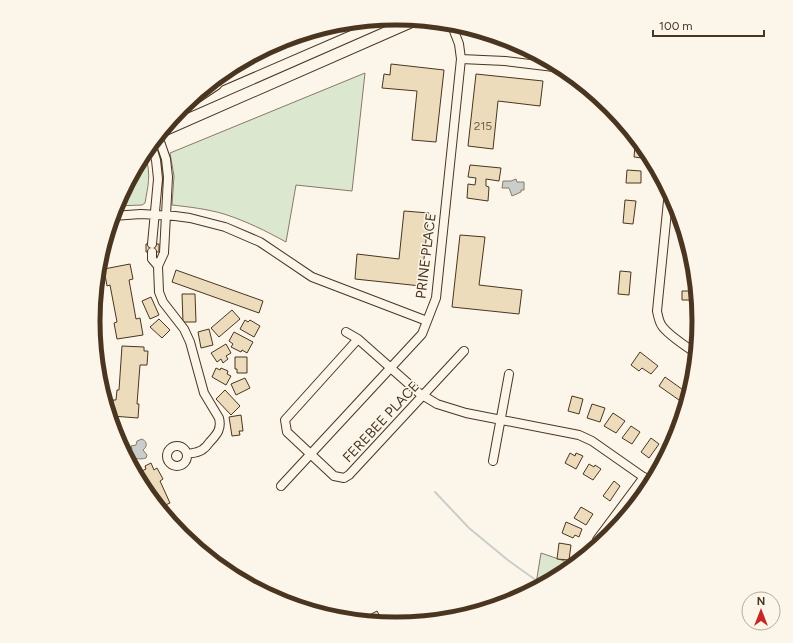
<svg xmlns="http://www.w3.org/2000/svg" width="793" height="643" viewBox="0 0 793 643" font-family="Figtree,sans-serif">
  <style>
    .green { fill: #dce7d0; stroke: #887966 }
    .water { fill: #c9cecd; stroke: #887966 }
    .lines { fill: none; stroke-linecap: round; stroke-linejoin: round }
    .stream { stroke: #c9cecd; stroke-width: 2 }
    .building { fill: #ecdcbc; stroke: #4a3520 }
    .minor-casing { stroke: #4a3520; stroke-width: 10 }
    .major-casing { stroke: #4a3520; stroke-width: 13 }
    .minor { stroke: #fbf6e9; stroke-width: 8 }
    .major { stroke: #fbf6e9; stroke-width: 11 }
    .labels { text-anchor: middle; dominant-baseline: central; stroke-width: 3; stroke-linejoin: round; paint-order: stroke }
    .number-label { font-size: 12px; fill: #725f47 }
    .street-label { font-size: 14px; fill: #4a3520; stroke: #fbf6e9 }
    .rim { fill: none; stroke: #4a3520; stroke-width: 5 }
  </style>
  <rect width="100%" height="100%" fill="#fbf6e9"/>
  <!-- green -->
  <path class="green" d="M469 28 513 41 539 55 531 54 472 35Z
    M365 73 352 191 296 185 286 242C266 231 246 221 224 214 207 209 190 207 172 205L174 176 170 153Z
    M146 158C151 175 148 186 145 203L142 205 116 206 141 160Z
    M541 553 576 565 565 574 535 590Z"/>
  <!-- water -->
  <path class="water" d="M516 179 517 182H524V190H521V192L512 196 509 188H502L503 181H511Z
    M142 439C148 442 147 447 143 450L147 455 146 458C139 460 132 459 129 452L132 449 131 446 136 445 137 441Z"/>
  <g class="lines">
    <!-- stream -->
    <path class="stream" d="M435 492 469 528 509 561 540 583 546 584"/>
  </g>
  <!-- building -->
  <path class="building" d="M391 64 444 70 436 142 412 140 417 91 382 88 384 74 390 75Z
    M476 74 543 81 540 106 498 101 493 149 468 146Z
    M635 146 644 147 650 155V159L634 157Z
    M470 165 501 168 499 181 486 179V186L489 187 488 201 467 198 468 184 475 185 476 178 468 177Z
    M627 170 641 171V183H626Z
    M625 200 636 201 633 224 623 223Z
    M404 211 429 213 421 286 355 279 357 254 399 259Z
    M460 235 485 237 479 285 522 290 519 314 452 307Z
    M146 244H159V252H146Z
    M689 257H692L695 268H688Z
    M130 264 133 279 129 280 136 319 140 318 143 335 117 339 114 323 117 322 110 285 107 286 104 269Z
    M176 270 263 301 259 313 172 282Z
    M620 271 631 272 629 295 618 294Z
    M682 291H696V300H682Z
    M182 294H195L196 322H183Z
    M151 297 159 315 150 319 142 301Z
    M232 310 240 319 219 337 211 328Z
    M94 316 98 323 93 326V321Z
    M159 319 170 330 162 338 150 327Z
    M245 320 248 322 250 320 260 326 254 337 240 329Z
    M209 329 213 345 201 348 198 332Z
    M234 332 253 342 247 353 242 350 241 352 231 347 233 344 229 341Z
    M95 338 100 342 96 347Z
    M226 344 231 353 226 356 228 359 223 363 221 359 217 362 211 353Z
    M122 346 144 347V351H148L147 365H140L137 404H139L138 418 112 416 113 400H116L117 390H119Z
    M640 352 658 366 651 374 642 368 639 371 631 365Z
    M235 357H247V373H237V369H235Z
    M216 368 220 370 221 368 228 371 227 374 231 376 226 385 212 377Z
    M665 377 686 392 679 400 659 386Z
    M245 378 250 388 236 395 231 384Z
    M225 390 240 406 231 415 216 399Z
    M572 396 583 399 579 414 568 411Z
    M592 404 605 408 600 422 587 418Z
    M613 413 625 421 616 433 604 426Z
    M241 415 243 431H239L240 435 232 436 229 417Z
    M631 426 640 432 632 444 622 438Z
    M651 438 659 444 649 458 641 452Z
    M666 450 669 452 662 466 657 463Z
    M570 453 575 456 576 453 583 456 576 469 565 463Z
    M151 463 154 470 157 468 163 479 160 481 170 503 159 508 150 489 145 491 136 474 146 469 145 466Z
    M589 464 594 467 595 465 601 469 593 480 583 474Z
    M614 481 620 486 610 501 603 496Z
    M581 507 593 514 586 525 574 518Z
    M566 522 582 529 579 537 575 535 573 538 562 533Z
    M559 543 571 545 569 560 557 559Z
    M377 611 382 620 377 623 363 622 362 619Z"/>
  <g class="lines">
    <!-- minor casing -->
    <g class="minor-casing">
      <path id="minor" d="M461 59 505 61 562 68
        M158 136 166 159 168 177 164 253 158 266 159 292 163 302 184 329 190 342 204 393 219 418C222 430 216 435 209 443 207 446 205 448 202 450 197 453 192 453 187 454
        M151 144 156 160 158 179 152 244
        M669 191 657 311C658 316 659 322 662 326 668 335 687 347 697 354
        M113 216 141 214 175 216 190 218 225 227 260 242 312 277 427 321
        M152 252V259L158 266
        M346 332 358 339 419 393 437 404 466 413 579 435 592 441 652 483
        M358 339 285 420 287 432 334 476 344 478 349 475 464 351
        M167 456a10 10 0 1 1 20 0a10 10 0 1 1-20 0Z
        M493 461 509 374
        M281 486 422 334 436 298 461 59 459 44 451 23
        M595 549 597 540 644 477"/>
    </g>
    <!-- major casing -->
    <g class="major-casing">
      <path id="major" d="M207 86 355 22
        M186 104 216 84
        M162 131 415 20"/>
    </g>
    <!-- minor -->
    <use href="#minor" class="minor"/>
    <!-- major -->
    <use href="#major" class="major"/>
  </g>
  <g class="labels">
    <!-- number labels -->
    <g class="number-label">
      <text x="483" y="126">215</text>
    </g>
    <!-- street labels -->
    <g class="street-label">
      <text transform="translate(426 256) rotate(-83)">PRINE PLACE</text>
      <text transform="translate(381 422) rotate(-47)">FEREBEE PLACE</text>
    </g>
  </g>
  <!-- crop -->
  <path d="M0 0H793V643H0ZM100 321a296 296 0 1 1 592 0a296 296 0 1 1-592 0Z" fill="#fbf6e9" fill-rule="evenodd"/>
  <path class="rim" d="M100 321a296 296 0 1 1 592 0a296 296 0 1 1-592 0Z"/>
  <!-- north arrow -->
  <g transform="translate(761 611)"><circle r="19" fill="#fbf6e9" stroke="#b4a999"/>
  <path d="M0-3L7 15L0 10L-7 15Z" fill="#c62828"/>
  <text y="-6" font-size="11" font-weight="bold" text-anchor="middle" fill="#4a3520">N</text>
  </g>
  <!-- scale -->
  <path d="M653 30v6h111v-6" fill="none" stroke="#4a3520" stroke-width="2"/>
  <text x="659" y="30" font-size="12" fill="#4a3520" stroke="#fbf6e9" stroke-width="3" paint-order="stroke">100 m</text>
</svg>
